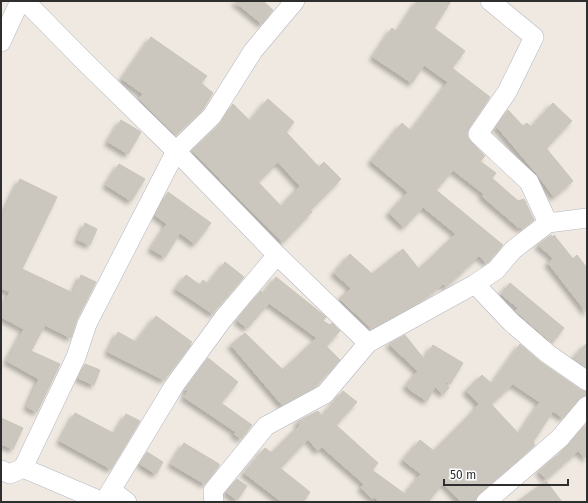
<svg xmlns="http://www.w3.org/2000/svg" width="588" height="503" viewBox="0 0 588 503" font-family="'Fira Sans',sans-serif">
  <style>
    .building { fill: #cbc7bf; stroke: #cbc5ba; fill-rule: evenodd; filter: url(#shadow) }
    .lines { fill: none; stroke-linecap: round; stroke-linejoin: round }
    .minor-casing { stroke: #b4b7c1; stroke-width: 20 }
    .minor { stroke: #fff; stroke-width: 19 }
  </style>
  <defs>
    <filter id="shadow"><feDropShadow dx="-3.5" dy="3.5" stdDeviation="2" flood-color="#0004"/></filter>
  </defs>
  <rect width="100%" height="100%" fill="#efe9e1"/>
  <!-- building -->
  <path class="building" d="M234 1H263L273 10 262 24Z
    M417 1H451L434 28 465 51 452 68 490 97 469 128 467 133 468 138 485 156 480 161 496 173 492 178 518 201 524 199 534 220 522 229 520 227 519 228 482 196 484 194 453 170 436 190 503 245 487 263 479 256 446 287 443 284 421 301 371 328 340 299 351 288 334 273 350 254 372 274 403 249 419 269 456 234 423 207 404 227 389 213 408 192 371 161 402 123 411 131 448 82 424 65 412 83 373 57 392 28 397 32Z
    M151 37 207 76 201 83 213 93 203 109 176 135 139 99 143 94 122 79Z
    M268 99 294 122 286 132 319 167 324 162 341 179 310 210 312 212 283 242 220 180 221 179 192 151 220 124 233 104 250 121ZM278 162 300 186 281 206 258 182Z
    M553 103 572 121 546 148 573 181 554 197 537 174 497 127 495 129 508 110 523 126 527 123 531 127Z
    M121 120 141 132 128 154 108 142Z
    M119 164 145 179 131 201 106 185Z
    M20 179 57 197 22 269 73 293 81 275 96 282 77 319 71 338 45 325 31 351 60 364 37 412 27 407 39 379 7 361 24 329 1 317V307L10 292 1 288V218Z
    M168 192 211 223 195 244 180 233 165 257 151 249 167 224 155 215Z
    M85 223 97 229 90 245 78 240Z
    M551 235 552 237 554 235 573 259 577 255 587 268V313L548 263 553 258 538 245Z
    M225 262 244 277 220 305H219L213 314 176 289 186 275 200 285 203 280 208 284Z
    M276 277 326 317 323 321 330 325 332 323 340 331 326 346 340 360 315 387 282 405 231 345 245 333 283 370 317 338 269 303 247 328 237 320 261 291 263 294Z
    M510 283 564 328 552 343 519 314 515 311 518 308 501 294Z
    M156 316 192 342 190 344 191 345 164 380 108 352 118 332 136 342Z
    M405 335 424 359 433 345 463 363 450 384 441 378 449 388 443 394 435 387 427 401 413 392 406 386 418 371 389 344Z
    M587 343V368L573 358Z
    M520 344 542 363 581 390 587 392V395L583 396 579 399 563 418 553 411 533 442 535 445 479 494 474 502H461L443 483 428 502H380L374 497 373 499 361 488 364 484 322 447 318 451 308 439 280 468 310 492 303 502H282L244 473 265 448 272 453 300 425 297 422 318 411 322 416 343 391 357 402 336 425 378 463 372 470 405 494 421 474 403 460 420 440 434 451 472 413 479 404 466 391 482 375 492 384ZM513 384 540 402 519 434 491 404Z
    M208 358 238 382 221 403 252 425 241 439 234 434 236 432 184 397 188 391 185 390Z
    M85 364 100 370 94 385 78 378Z
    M75 413 115 434 126 414 140 421 111 469 60 441Z
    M1 418 23 428 13 449 1 444Z
    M587 423V459L578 451 546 479 539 471 556 456 557 457Z
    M184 443 219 464V466L205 484 171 464Z
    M147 452 163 462 156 474 140 464Z
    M237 479 247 486 237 500 226 492Z
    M546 481 562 502H517Z"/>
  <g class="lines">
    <!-- minor casing -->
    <g class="minor-casing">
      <path id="minor" d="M25 1 85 62 176 151 277 255 368 343
        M490 1 534 37 507 92 478 134 529 182 548 223
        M1 42 20 1
        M475 284 511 322 548 354 587 381
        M23 468 103 502
        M1 470 10 474 23 468 76 357 87 324 176 151 212 116 253 51 295 1
        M111 490 127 502
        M104 502 174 386 223 319 277 255
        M214 502 213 491 266 426 325 394 368 343 475 284 496 270 513 250 548 223 587 218
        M486 502 560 438 587 406"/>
    </g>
    <!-- minor -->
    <use href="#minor" class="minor"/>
  </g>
  <!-- border -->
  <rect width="588" height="503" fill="none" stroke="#2e2e2e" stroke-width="4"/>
  <!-- scale -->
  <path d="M444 479v6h124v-6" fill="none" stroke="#2e2e2e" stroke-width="2"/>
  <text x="450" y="479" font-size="12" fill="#2e2e2e" stroke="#ffffff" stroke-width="3" paint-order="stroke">50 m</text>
</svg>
